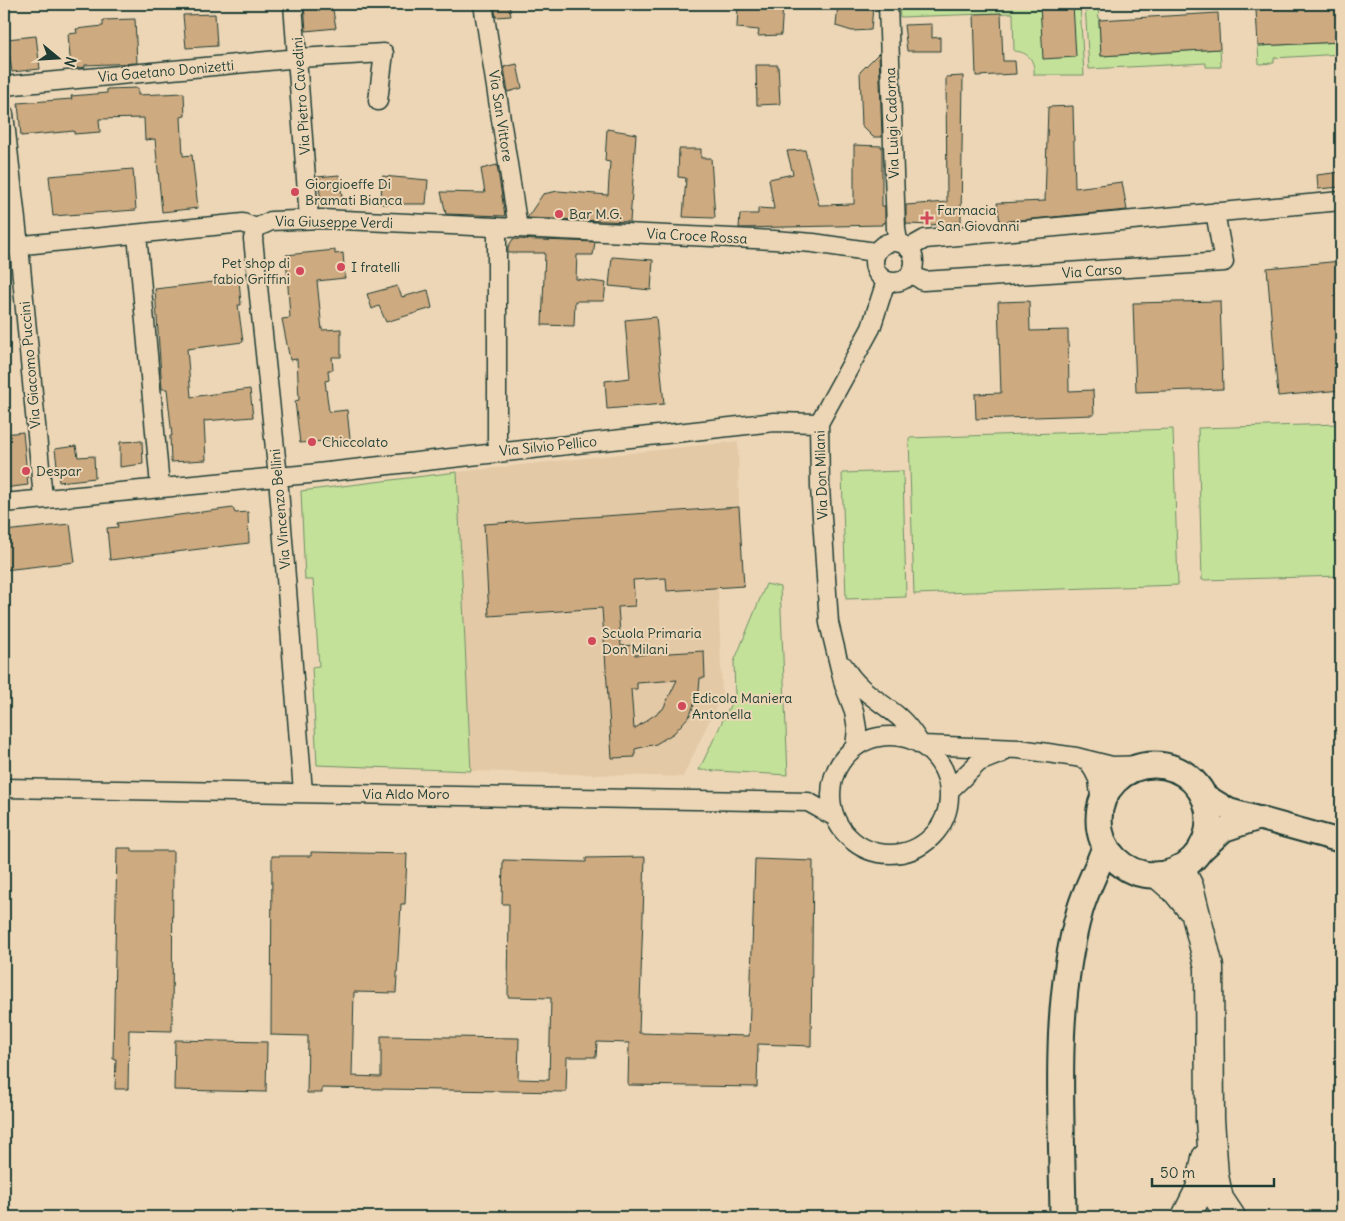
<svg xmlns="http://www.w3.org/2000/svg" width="1345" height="1221" viewBox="0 0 1345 1221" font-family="Delius,sans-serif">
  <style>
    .built { fill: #e4c9a6 }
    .green { fill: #c3e199; stroke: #718f66 }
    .building { fill: #ceaa80; stroke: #1f3d34; fill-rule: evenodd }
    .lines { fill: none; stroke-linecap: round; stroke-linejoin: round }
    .minor-casing { stroke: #1f3d34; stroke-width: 21 }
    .tertiary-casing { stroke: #1f3d34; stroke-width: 26 }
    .secondary-casing { stroke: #1f3d34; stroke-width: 29 }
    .trunk-casing { stroke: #1f3d34; stroke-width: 31 }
    .minor { stroke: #edd6b6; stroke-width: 18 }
    .tertiary { stroke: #edd6b6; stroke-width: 22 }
    .secondary { stroke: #edd6b6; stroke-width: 25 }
    .trunk { stroke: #edd6b6; stroke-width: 28 }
    .poi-dot { fill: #d1495b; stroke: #edd6b6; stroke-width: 2 }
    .labels { text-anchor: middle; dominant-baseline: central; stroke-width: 4; stroke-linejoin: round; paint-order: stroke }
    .street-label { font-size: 14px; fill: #1f3d34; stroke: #edd6b6 }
    .poi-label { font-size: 14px; fill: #1f3d34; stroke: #edd6b6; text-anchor: start }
  </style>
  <rect width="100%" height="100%" fill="#edd6b6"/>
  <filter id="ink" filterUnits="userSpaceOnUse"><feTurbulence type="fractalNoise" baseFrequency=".02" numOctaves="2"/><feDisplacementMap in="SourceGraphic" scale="10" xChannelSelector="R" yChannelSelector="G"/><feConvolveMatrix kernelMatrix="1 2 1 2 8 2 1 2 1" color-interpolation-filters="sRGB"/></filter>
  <g filter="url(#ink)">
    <!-- built -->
    <path class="built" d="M738 441 739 507 744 586 718 587 722 694 683 777 471 771 457 472Z"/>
    <!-- green -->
    <path class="green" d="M899 4H1080L1084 75H1034C1035 61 1029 52 1014 51L1013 13 900 17Z
      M1085 4H1098L1101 56 1220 49 1221 67H1206V63L1089 69Z
      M1341 42V54L1274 58V63L1259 64 1258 46Z
      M1341 424V576L1202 580 1198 428Z
      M1173 429 1178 585 914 594 909 438Z
      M903 471 906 597 846 599 842 473Z
      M457 472 471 771 317 765 312 667 319 666 313 580H305L301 491Z
      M766 584 780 587 788 775 699 770 735 695 734 662Z"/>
    <!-- building -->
    <path class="building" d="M304 4H332L336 28 306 31Z
      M494 4H509L511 16 496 17Z
      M738 4H783L781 35 758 36 759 30 737 28Z
      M838 4H864L873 7 871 30 852 31 836 26Z
      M1040 4H1073L1076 57 1043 59Z
      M1341 5V42L1258 46 1256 10Z
      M1001 13 1003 61H1015L1016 74 976 76 974 14Z
      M1218 13 1220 49 1101 56 1099 20Z
      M215 14 217 46 186 48 183 15Z
      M135 19 137 63 85 65V67L71 69 68 34 77 33 76 29 103 26V20Z
      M932 24V38L940 37V51H907L904 25Z
      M36 36 40 69 12 72 7 39Z
      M879 53 882 137H873L862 126 860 72Z
      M517 64 522 88 508 92 504 67Z
      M756 65H778L780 104 757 105Z
      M963 76 961 221 932 225 906 224V205L947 202 946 77Z
      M138 88V95L184 93 185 116 181 117 183 156 192 155 198 208 162 212 155 139 145 140 144 118 99 119 100 132 74 134V131L21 136 18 103 72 99 71 96 107 93V89Z
      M1073 106 1075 188 1122 182 1127 210 1000 222 997 203 1045 201 1048 107Z
      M607 129 636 134 630 222 527 218 543 194 558 191 608 195 610 162 605 161Z
      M854 145 882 146V206H885V223H882V225L739 228 740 214H758V208L774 209 769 179 793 174 787 151 805 150 819 205 854 204Z
      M679 149H701V158H711L715 218 683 217 686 178 678 177Z
      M497 165 505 216 446 214 441 192 485 193 481 169Z
      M133 169 136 210 53 216 49 176Z
      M1341 172V187L1318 189 1317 175Z
      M339 175 343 204 322 205 317 177Z
      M382 176 428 180 426 204H381Z
      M513 239 595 242 593 255H577L576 279 606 283 604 301H575L574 326 542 325 545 253H508V247Z
      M335 250V254L343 253 345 278 317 281 322 330 341 329V357H332L333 370H328L329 380 325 381 329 412 347 410 350 439 300 443 295 401 299 400 297 359 290 360 282 319 290 318 286 255Z
      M612 257 653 260 651 290 609 286Z
      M1341 261V390L1278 396 1267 268Z
      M239 279 241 305H238L243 342 187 349 191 397 250 389 253 417 204 421 206 460 171 462 170 436H172L167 389H162L155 289Z
      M397 286 402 297 428 290 432 308 386 322 379 306 372 309 367 294Z
      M1029 301 1030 331 1068 330 1069 391 1093 390 1094 415 976 419 975 394 1001 393 998 302Z
      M1220 301 1223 389 1136 392 1133 303Z
      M656 317 664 404 607 409 605 381 630 378 625 320Z
      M23 432 28 485 4 488V434Z
      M142 441 143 464 120 467V442Z
      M76 446 78 457 94 456 95 478 59 482 55 449Z
      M739 507 744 586 667 591 666 578 633 580 635 606 618 607 621 646 634 645 635 655 704 651 705 678H700L699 691 690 715 674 733 656 744 635 749V757L612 758 602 608 489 616 484 524ZM677 680 663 709 634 729 631 689H637V683Z
      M233 508 235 513 248 512 249 543 110 560 107 528 118 527 117 523Z
      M70 524 75 562 4 570V531Z
      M117 848H132V851H173L172 1031 129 1030 128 1089H115L116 1059H113Z
      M311 852 407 854 405 904H401L396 993 354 992 352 1076 381 1077V1036L519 1038 518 1079 549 1080 551 998 508 997 509 904H502L503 860 586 862V858L645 857 639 1033 749 1036 755 859 813 861 811 1046 758 1044 757 1087 628 1085 629 1043 597 1042 596 1057H567L566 1092 322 1088V1093H307L308 1036 271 1035 272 856H311Z
      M175 1040 267 1042 266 1092 174 1090Z"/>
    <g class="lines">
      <!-- minor casing -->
      <g class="minor-casing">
        <path id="minor" d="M293 4 309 219
          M483 4 518 228
          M888 4 896 229 898 241
          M4 86 299 58 384 53 378 101
          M4 114 19 246 43 498
          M497 227V439L499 451
          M256 228 271 221 322 219 774 240 813 243 875 252
          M256 228 253 239 278 477 303 792
          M137 234 160 486
          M874 262a20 20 0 1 1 40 0a20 20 0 1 1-40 0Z
          M4 247 243 223 256 228
          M909 248 925 239 1341 201
          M911 273 923 281 1224 262 1215 212
          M4 503 309 474 774 422 819 423
          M844 666C857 690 879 700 899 717 908 725 915 735 921 745
          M831 795a59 59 0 1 1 118 0a59 59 0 1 1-118 0Z
          M922 745 1019 749 1076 757 1112 766 1149 765
          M855 747 857 729 854 711 844 685 829 623 820 487 819 423 871 328 886 281
          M1089 761 1098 779 1101 804
          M4 788 808 802 835 817
          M949 791 979 762 1002 753"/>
      </g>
      <!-- tertiary casing -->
      <g class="tertiary-casing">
        <path id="tertiary" d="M1203 794 1229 810 1341 841
          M1197 855 1224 830 1260 818"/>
      </g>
      <!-- secondary casing -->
      <g class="secondary-casing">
        <path id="secondary" d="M1099 820a55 55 0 1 1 110 0a55 55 0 1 1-110 0Z
          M1063 1217C1062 1116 1052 1009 1080 910 1086 889 1098 868 1105 847"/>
      </g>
      <!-- trunk casing -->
      <g class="trunk-casing">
        <path id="trunk" d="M1180 869 1189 887 1209 967 1210 1119 1214 1176 1219 1199 1231 1217
          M1160 876 1177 891 1190 907
          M1186 1217 1200 1189 1206 1158"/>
      </g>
      <!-- minor -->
      <use href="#minor" class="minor"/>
      <!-- tertiary -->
      <use href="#tertiary" class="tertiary"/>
      <!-- secondary -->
      <use href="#secondary" class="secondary"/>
      <!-- trunk -->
      <use href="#trunk" class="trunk"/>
    </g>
  </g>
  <!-- markers -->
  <g class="poi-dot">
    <circle cx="295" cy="192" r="5"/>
    <circle cx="559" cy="214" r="5"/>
    <path d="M924.5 210.5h5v5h5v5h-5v5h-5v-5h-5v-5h5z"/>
    <circle cx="341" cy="267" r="5"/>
    <circle cx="300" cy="271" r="5"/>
    <circle cx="312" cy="442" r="5"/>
    <circle cx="26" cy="471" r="5"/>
    <circle cx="592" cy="641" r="5"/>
    <circle cx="682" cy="706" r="5"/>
  </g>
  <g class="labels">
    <!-- street labels -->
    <g class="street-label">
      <text transform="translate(166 71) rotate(-5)">Via Gaetano Donizetti</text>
      <text transform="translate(301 96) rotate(-94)">Via Pietro Cavedini</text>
      <text transform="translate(501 116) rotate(81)">Via San Vittore</text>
      <text transform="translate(892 123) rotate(-92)">Via Luigi Cadorna</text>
      <text transform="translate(334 222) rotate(1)">Via Giuseppe Verdi</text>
      <text transform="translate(697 236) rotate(3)">Via Croce Rossa</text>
      <text transform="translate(1092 271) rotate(-4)">Via Carso</text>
      <text transform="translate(30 365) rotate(-95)">Via Giacomo Puccini</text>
      <text transform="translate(548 446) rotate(-6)">Via Silvio Pellico</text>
      <text transform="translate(821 475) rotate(-92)">Via Don Milani</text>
      <text transform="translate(280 509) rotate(-95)">Via Vincenzo Bellini</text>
      <text x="406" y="794">Via Aldo Moro</text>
    </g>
    <!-- poi labels -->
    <g class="poi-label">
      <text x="305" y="184">Giorgioeffe Di<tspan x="305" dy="16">Bramati Bianca</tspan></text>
      <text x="937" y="210">Farmacia<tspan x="937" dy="16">San Giovanni</tspan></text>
      <text x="569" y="214">Bar M.G.</text>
      <text x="290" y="263" text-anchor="end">Pet shop di<tspan x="290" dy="16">fabio Griffini</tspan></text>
      <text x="351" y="267">I fratelli</text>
      <text x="322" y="442">Chiccolato</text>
      <text x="36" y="471">Despar</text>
      <text x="602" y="633">Scuola Primaria<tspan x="602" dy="16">Don Milani</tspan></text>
      <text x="692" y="698">Edicola Maniera<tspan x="692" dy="16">Antonella</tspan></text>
    </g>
  </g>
  <!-- margin -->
  <rect width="1345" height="1221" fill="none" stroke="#edd6b6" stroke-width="20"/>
  <rect x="10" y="10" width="1325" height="1201" fill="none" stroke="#1f3d34" stroke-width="2" filter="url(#ink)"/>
  <!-- north arrow -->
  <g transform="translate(58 58) rotate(108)" stroke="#edd6b6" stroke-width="4" paint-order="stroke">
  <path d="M0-4L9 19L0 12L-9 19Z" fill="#1f3d34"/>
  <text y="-8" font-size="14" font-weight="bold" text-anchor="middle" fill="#1f3d34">N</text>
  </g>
  <!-- scale -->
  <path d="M1152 1178v8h122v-8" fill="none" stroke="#1f3d34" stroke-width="2.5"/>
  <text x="1160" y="1178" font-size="15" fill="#1f3d34" stroke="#edd6b6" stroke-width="4" paint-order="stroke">50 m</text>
</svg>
